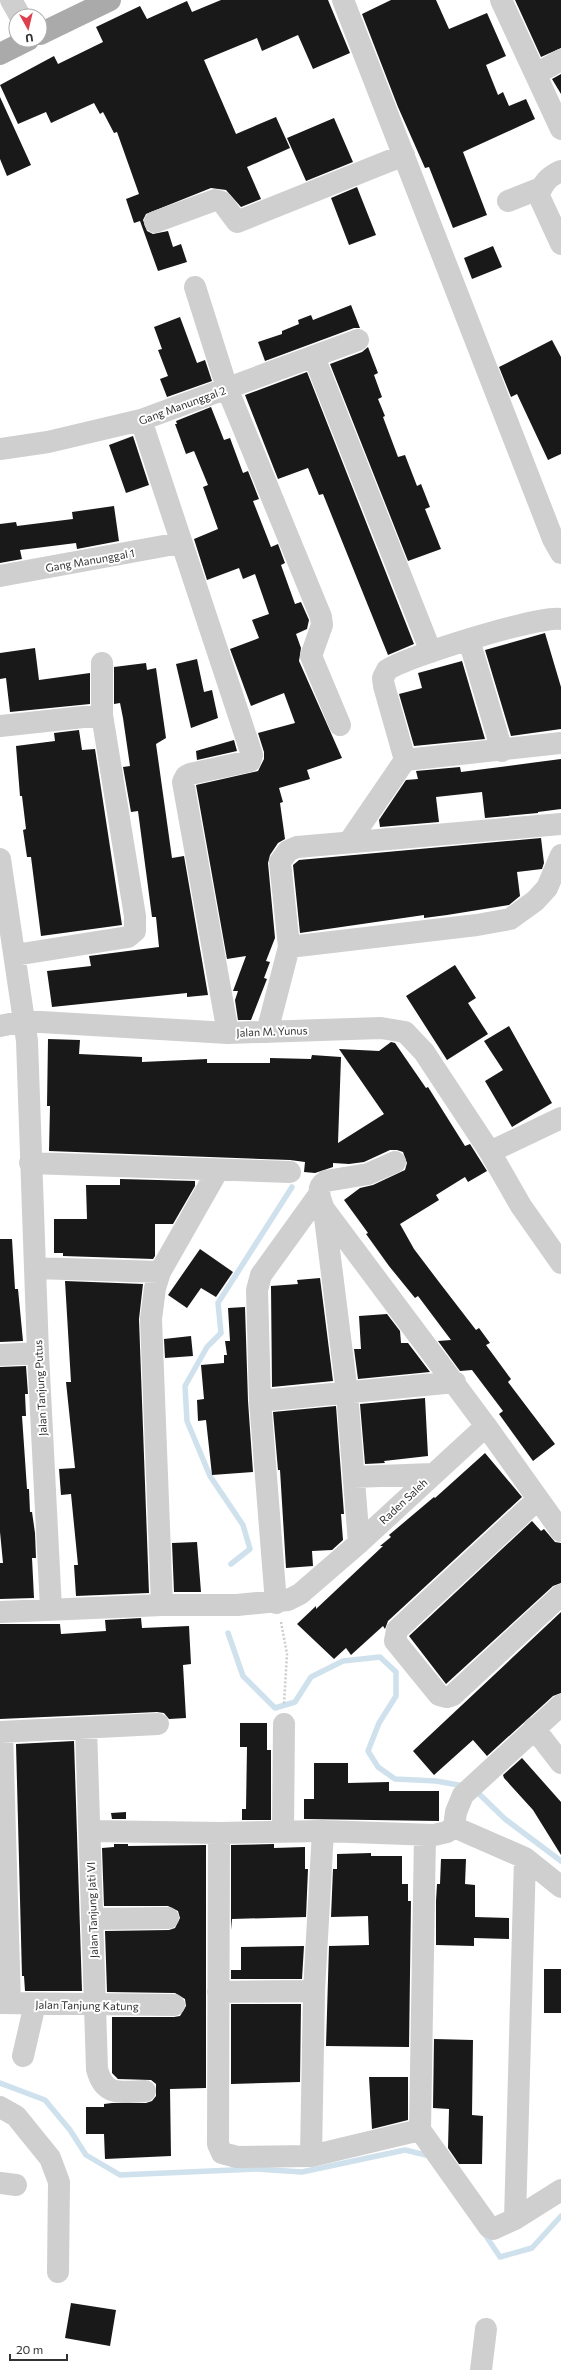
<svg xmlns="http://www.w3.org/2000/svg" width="561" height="2370" viewBox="0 0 561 2370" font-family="Commissioner,sans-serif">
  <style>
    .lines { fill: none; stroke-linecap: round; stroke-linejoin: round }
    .stream { stroke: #cfe1ec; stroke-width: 5.5 }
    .building { fill: #191919 }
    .path { stroke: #ccc; stroke-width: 2.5; stroke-dasharray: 2 2; stroke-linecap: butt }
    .minor { stroke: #cfcfcf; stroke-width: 22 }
    .major { stroke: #aaa; stroke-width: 22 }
    .labels { text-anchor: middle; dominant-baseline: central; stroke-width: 4; stroke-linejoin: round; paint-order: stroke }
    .street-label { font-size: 11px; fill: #323232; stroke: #fff }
  </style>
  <rect width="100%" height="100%" fill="#fff"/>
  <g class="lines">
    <!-- stream -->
    <path class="stream" d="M231 1564 250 1549 243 1525 210 1476 187 1421 185 1386 207 1347 221 1333 218 1303 292 1187
      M228 1633 243 1676 275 1708 295 1702 311 1677 343 1661 380 1657 396 1672V1696L379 1723 368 1751 378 1767 395 1779 436 1781 464 1786
      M475 1790 505 1819 561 1861
      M0 2083 45 2100 70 2130 86 2155 120 2175 256 2169 302 2172 405 2150 430 2156
      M484 2233 500 2257 532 2248 561 2216"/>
  </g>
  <!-- building -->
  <path class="building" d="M221 0H328L350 53 313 69 298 35 262 51 257 38 204 60 236 134 276 117 290 148 247 167 261 199 241 207 226 190 211 188 146 214 143 220 147 231 153 234 168 231 173 247 181 244 187 262 158 271 140 221 134 223 126 199 139 194 117 132 114 133 103 112 100 114 94 103 51 123 46 112 18 124 0 85 54 56 58 64 103 42 96 27 140 6 147 19 187 1 192 12Z
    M391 0H436L449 29 487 13 506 56 486 65 498 95 503 92 509 106 526 99 535 119 463 152 487 215 453 228 429 167 425 168 398 107 362 14Z
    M515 0H561V48L541 57Z
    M561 74V94L552 79Z
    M0 97 31 165 7 176 0 159Z
    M334 118 353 162 306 181 287 138Z
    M357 187 376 235 349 245 331 198Z
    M493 246 502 267 472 279 464 258Z
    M351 305 360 328H354L265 361 258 342 282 334V331L299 324 298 320 311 315 313 320Z
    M180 317 197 363 205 360 212 381 167 397 160 379 168 376 158 350 162 349 154 327Z
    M552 340 561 357V454L548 460 517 394 511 397 499 367Z
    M368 347 378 373 374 375 382 397 378 399 385 416 383 417 398 457 405 455 417 486 421 484 430 507 425 509 441 549 408 561 330 364 362 352Z
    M307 372 414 644 388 655 323 494 319 495 308 468 278 479 245 395Z
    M211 407 224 440 230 438 243 473 248 471 259 499 253 501 271 547 278 544 285 563 281 565 295 604 301 602 309 620 307 629 296 634 301 648 299 661 342 758 307 770 310 779 279 788 283 802 280 803 285 839 278 843 270 855 268 863 275 938 266 961 270 962 264 978 267 979 251 1020H238L235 1000 238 991H233L246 956 227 959 196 785 258 771 264 759V752L258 733 295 723 284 693 251 706 230 649 259 638 252 620 269 614 255 574 243 579 239 568 207 580 194 539 218 529 203 487 208 485 194 451 186 454 175 424H177L176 421Z
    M133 436 149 485 126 493 109 445Z
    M114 506 119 541 77 549 76 543 20 550 22 559 0 563V524L16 522 17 526 73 519 72 512Z
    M545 633 561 687V729L511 736 485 650Z
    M35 648 39 680 90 673V704L10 712 6 678 0 679V653Z
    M197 659 204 692 212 690 218 718 191 728 176 664Z
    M462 661 485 739 414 746 399 694 422 688 418 673Z
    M146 663 147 670 156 668 166 738 156 744 172 858 184 856 208 995 187 997V993L52 1007 47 971 91 966 89 956 159 947 156 917H152L138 811 131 812 123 767 130 766 123 718 120 703 114 704V667Z
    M79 730 82 750 95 749 122 925 41 936 31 857H27L23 830 26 829 22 796H20L16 746 55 741 54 733Z
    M234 740 237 751 197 760 196 751Z
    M561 759V809L538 812V813L485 818 482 792 436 797 439 822 380 827 379 820 406 780 418 779 416 771 460 767 461 772Z
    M541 838 544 863 542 869 517 872 520 896 509 905 447 915 424 918V915L300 933 293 865 299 860Z
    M455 965 476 998 468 1003 488 1034 447 1060 406 996Z
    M509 1026 552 1103 512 1127 485 1081 503 1070 484 1041Z
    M48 1039 80 1040 79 1054 142 1057V1062L207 1059V1063H270V1058L311 1059 312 1055 341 1057 338 1143 384 1114 339 1049 379 1051 391 1042 395 1043 426 1088 428 1087 465 1146 470 1144 487 1171 468 1182 465 1177 436 1195 439 1200 400 1224 414 1249 439 1282 476 1330 479 1328 490 1343 486 1345 511 1379 508 1382 555 1444 533 1461 499 1414 503 1411 472 1370 460 1371 438 1341 451 1340 418 1296 415 1298 389 1266 366 1234 368 1233 344 1200 360 1188 373 1185 405 1170 407 1163 403 1152 397 1150H390L364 1162 349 1164 333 1163V1167L315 1173 304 1172 305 1162 290 1160 49 1151 50 1106H47Z
    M120 1179 195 1181V1186L173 1224H155V1256L153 1259 63 1256V1253H54V1219H87L86 1185H120Z
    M0 1239H12L15 1289H18L23 1341 0 1342Z
    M200 1249 233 1272 216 1297 201 1288 187 1308 168 1295Z
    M320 1278 333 1381 272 1387 271 1286 298 1284 297 1280Z
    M65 1281 143 1284 139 1319 149 1593 76 1596 74 1565H78L71 1494 61 1495 59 1469 75 1468 66 1382H71Z
    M245 1307 248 1401 253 1472 212 1475 206 1420 198 1421 197 1400 204 1399 201 1365 224 1363V1355H227L225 1341H230L228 1308Z
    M387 1314 400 1331 401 1343H408L430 1372 358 1379 354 1349H361L359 1316Z
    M191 1336 193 1356 165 1358 164 1339Z
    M26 1366 28 1394H25L26 1416H22L27 1489H29L30 1512H32L35 1533 36 1558H32L34 1598 0 1599V1563H3L0 1532V1367Z
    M425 1398 428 1456 384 1461 385 1463 365 1464 360 1404Z
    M336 1406 344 1514H341L343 1540 332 1550 312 1551 313 1566 286 1568 280 1470H278L273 1412Z
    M485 1453 522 1497 388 1621 385 1629 383 1626 351 1655 346 1648 334 1659 297 1624 316 1606V1609L383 1546H380L391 1537 389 1535 434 1497 435 1498Z
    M532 1521 541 1531 544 1529 555 1542 561 1543V1583L553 1586 446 1684 409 1636Z
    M197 1542 201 1592H174L172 1543Z
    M561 1612V1693L553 1696 487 1756 473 1740 434 1775 413 1751Z
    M141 1618 142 1628 189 1626 191 1664 183 1665 186 1718 169 1719 164 1713 157 1712 0 1719V1624H60L61 1634 106 1631 105 1620Z
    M240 1723H267V1750H271V1820H242V1809H246L247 1747H240Z
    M74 1741 82 1991H25L24 1976H22L16 1744Z
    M522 1758 561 1802V1855L533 1810 504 1778 503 1775Z
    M314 1763H348V1783L389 1782V1791H439V1821L304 1819V1799H314Z
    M126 1812V1819H112L111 1813Z
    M114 1844H128V1846L206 1845V2088L170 2089 171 2156 105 2159 104 2134H86V2107H104V2104L112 2103H146L152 2101 156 2096V2084L151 2080 118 2079 112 2073V2017H174L180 2016 186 2006 185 1999 175 1993 107 1992 105 1931 169 1930 175 1928 180 1918 178 1911 168 1906H104L102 1848 114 1847Z
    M274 1844V1848L305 1847V1869H308L306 1917 232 1919 231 1930V1845Z
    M371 1853V1856H402V1884H408V1901H411L409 2047 326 2046 329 1946 369 1945 368 1916 331 1917 333 1869H337V1854Z
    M441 1859H466L465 1884 475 1885V1917L509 1918V1939L474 1938V1946L436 1945V1901L437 1884H440Z
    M304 1946 302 1979H231V1970H241V1947Z
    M544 1969H561V2013H544Z
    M231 2004H301L300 2082 231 2084Z
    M434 2039 473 2040 472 2115 483 2116 482 2164H459L448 2148 449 2109 433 2108Z
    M369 2077H408V2120L372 2129Z
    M71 2303 116 2310 110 2346 65 2338Z"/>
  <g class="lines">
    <!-- path -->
    <path class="path" d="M281 1622 287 1654 284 1704"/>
    <!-- minor -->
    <path class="minor" d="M11 0 20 16
      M343 0 553 539 561 553
      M501 0 561 129
      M536 74 561 60
      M561 171C549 176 542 183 539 196L561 244
      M508 201 541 188
      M155 222 215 200 222 202 237 222 404 155
      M195 287 227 388 321 617 322 625 311 656 340 725
      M314 357 431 652
      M141 420 252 755 250 761 190 774 186 776 183 782 228 1033
      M0 449 48 442 141 420 358 340
      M0 576 180 543
      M469 640 502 751
      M0 726 102 715
      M405 760 561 743
      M349 842 405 760 384 686 383 678 387 670C405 657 540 615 561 619
      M0 859 27 1041 38 1353 51 1609
      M289 947 477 925 510 919 535 901 547 888 561 855
      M15 955 128 937 135 931V916L102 715V663
      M0 1026 24 1021 228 1033 381 1028 405 1032 424 1052 490 1152 521 1206 561 1263
      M267 1032 289 947 280 862 288 851 297 847 561 824
      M490 1152 561 1118
      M395 1162 368 1174 326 1181C315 1188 320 1199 324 1209L486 1426
      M30 1163 290 1172
      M324 1210 347 1393 359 1543
      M35 1268 160 1272
      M0 1355 38 1353
      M260 1401 455 1382
      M354 1477 432 1474
      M537 1500 397 1630 395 1641 439 1695 447 1697 453 1695 561 1595
      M276 1603 260 1401 257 1290 261 1275 318 1196
      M162 1605 151 1319 155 1288 160 1272 218 1170
      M0 1612 162 1605H237L288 1600 300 1594 359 1543 486 1426 561 1531
      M86 1728 97 2069C104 2097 121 2092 145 2091
      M534 1728 561 1763
      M0 1732 158 1724
      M2 1732 10 2003
      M454 1827 456 1812 463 1795 561 1705
      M90 1831 219 1833 323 1831 434 1835 447 1832 454 1827 525 1858 561 1887
      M283 1831 284 1724
      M219 1833 218 2144 222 2153 237 2157 311 2156 420 2130 489 2227 493 2229 515 2219 561 2190
      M92 1919 168 1918
      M218 1992 314 1991
      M0 2003 174 2005
      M23 2056 35 2004
      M0 2107 16 2116 50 2158 59 2182 58 2272
      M420 2130 425 1835
      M311 2156 314 1991 323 1831
      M0 2183 16 2185
      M515 2219 525 1858
      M481 2370 486 2329"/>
    <!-- major -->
    <path class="major" d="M40 34 110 0
      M0 54 28 40"/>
  </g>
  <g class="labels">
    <!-- street labels -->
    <g class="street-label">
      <text transform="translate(182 405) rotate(-20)">Gang Manunggal 2</text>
      <text transform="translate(90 560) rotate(-10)">Gang Manunggal 1</text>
      <text transform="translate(272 1031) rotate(-2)">Jalan M. Yunus</text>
      <text transform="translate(40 1388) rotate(-93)">Jalan Tanjung Putus</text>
      <text transform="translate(403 1501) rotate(-43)">Raden Saleh</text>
      <text transform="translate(92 1910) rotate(-92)">Jalan Tanjung Jati VI</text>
      <text transform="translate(87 2005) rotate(1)">Jalan Tanjung Katung</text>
    </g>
  </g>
  <!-- north arrow -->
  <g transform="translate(28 28) rotate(172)"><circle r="19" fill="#ffffff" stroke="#adadad"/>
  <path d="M0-3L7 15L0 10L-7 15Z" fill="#de3f4c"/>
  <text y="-6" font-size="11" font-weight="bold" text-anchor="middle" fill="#323232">U</text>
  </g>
  <!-- scale -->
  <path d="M10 2354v6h57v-6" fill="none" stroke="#323232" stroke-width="2"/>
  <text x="16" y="2354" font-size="12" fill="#323232" stroke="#ffffff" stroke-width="3" paint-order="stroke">20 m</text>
</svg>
